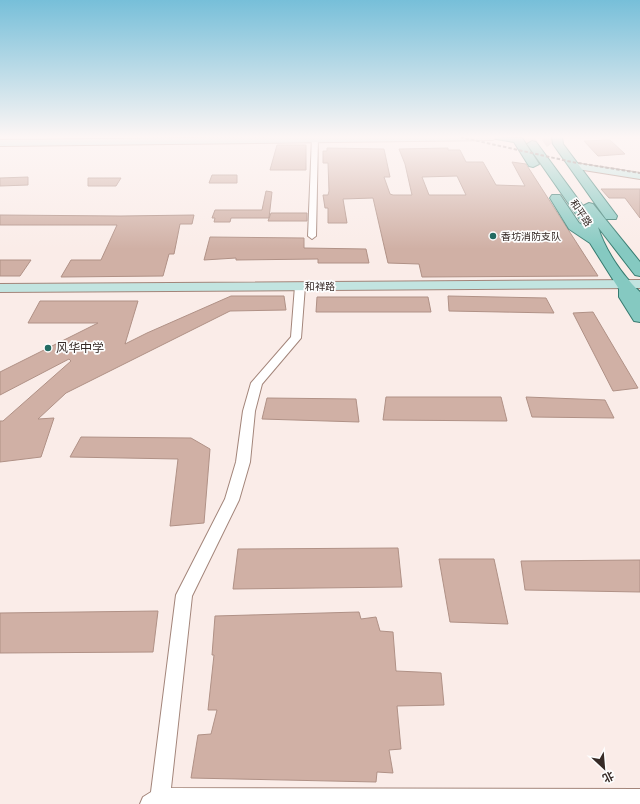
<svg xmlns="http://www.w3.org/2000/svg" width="640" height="804" viewBox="0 0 640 804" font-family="'Work Sans','Noto Sans SC',sans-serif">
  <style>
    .building { fill: #d0b0a5; stroke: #b09186; fill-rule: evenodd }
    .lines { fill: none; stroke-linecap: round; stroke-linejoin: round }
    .secondary-tunnel { stroke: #d3c5c1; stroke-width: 10; stroke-dasharray: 10 5; stroke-linecap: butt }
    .primary-tunnel { stroke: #d3c5c1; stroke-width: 12; stroke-dasharray: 12 6; stroke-linecap: butt }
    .street-casing { stroke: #a3857a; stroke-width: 2 }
    .secondary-casing { stroke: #a3857a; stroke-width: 2 }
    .primary-casing { stroke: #357a6f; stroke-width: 2 }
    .street { fill: #fff; fill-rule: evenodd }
    .secondary { fill: #c2e4e0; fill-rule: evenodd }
    .primary { fill: #85c9c1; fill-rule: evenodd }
    .rail { stroke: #80736f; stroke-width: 2; stroke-dasharray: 3.5 2; stroke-linecap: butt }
    .poi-dot { fill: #236b62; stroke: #fdfdfd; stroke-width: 1.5 }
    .labels { text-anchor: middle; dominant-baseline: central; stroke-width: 3.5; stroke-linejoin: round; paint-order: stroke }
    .far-street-label { font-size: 10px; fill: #362a26; stroke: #fdfdfd }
    .far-poi-label { font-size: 10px; fill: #362a26; stroke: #fdfdfd; text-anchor: start }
    .poi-label { font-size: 12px; fill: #362a26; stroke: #fdfdfd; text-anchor: start }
  </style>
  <rect width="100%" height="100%" fill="#faece8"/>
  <!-- building -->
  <path class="building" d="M610 140 625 154 598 156 584 141Z
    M277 145H306V170H270Z
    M327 148 384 149 390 177H384L390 194 393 195H412L405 164 399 149 448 148V150H460L466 162H483L496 185 525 186 512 162 526 164 598 276 422 277 419 264 388 263 373 198 343 199 347 223H328V208H325L323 195H328L329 191 328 163H323V151H327ZM457 176 466 195H429L422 177Z
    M212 175H237V183H209Z
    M28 177V185L0 186V178Z
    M88 178H121L116 186H88Z
    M601 189H640V218L625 198H609Z
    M266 191 272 192 269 218H231L230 222H214L215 218H212L215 210H262Z
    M271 213H307V221H268Z
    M0 215 121 216 194 215 192 224H180L174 254H169L163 276 61 277 71 260H101L117 225H0Z
    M210 237 304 238V248L366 249 369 263H318V259L236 260V258L204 260Z
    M0 260H31L20 276H0Z
    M231 296H284L286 310 230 311 66 393 38 419 54 418 41 457 0 462V421H3L71 361 69 359 0 395V372L98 323H28L40 301H138L125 344 147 333Z
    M448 296 546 298 554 313 449 311Z
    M317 297H428L431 312H316Z
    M593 312 638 388 613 391 573 313Z
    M386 397H501L507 421 383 420Z
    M526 397 605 400 614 418 532 417Z
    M267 398 356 399 359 422 262 419Z
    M81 437 191 438 210 449 204 523 170 526 178 459 70 457Z
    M398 548 402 587 233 589 238 549Z
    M439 559H494L508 624 450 622Z
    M640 560V592L525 590 521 561Z
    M158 611 153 652 0 653V613Z
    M359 612 361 619 376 617 380 631 393 632 396 671 441 673 444 705 397 706 401 749 389 750 393 773 377 772 376 782 191 778 198 735 211 734 217 710H208L214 655H212L215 616Z"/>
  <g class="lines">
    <!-- secondary-tunnel -->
    <path class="secondary-tunnel" d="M522 137 527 144
      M546 137 551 144"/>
    <!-- primary-tunnel -->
    <path class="primary-tunnel" d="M527 137 532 144"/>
    <!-- street casing -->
    <g class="street-casing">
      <path id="street" d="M312 137H318L316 236 312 239 308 236Z
        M300 283 305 286 301 338 262 384 255 411 250 462 239 500 192 596 171 788 640 789V804H140L143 797 151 792 176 595 225 499 236 462 243 411 251 383 291 337 295 286Z"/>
    </g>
    <!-- secondary casing -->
    <g class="secondary-casing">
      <path id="secondary" d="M291 137H498L493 140 0 146V140Z
        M575 163 640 173V179L571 168 570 166 571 164Z
        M640 280V288L0 292V284Z"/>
    </g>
    <!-- primary casing -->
    <g class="primary-casing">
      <path id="primary" d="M495 137 522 138 539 164 533 167 529 166 514 142 496 139Z
        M552 137H562L563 144 617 216 616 219H606L553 144Z
        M532 141 536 142 583 206 589 203 593 204 640 262V276L635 275 598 227C605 250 622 275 640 292V322L634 321 619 297V289L590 243 569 229 550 198 552 195H560L579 223 585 227 527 144Z"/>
    </g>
    <!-- street -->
    <use href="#street" class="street"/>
    <!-- secondary -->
    <use href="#secondary" class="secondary"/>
    <!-- primary -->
    <use href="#primary" class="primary"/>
    <!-- rail -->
    <path class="rail" d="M460 137 572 162 640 173"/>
  </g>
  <!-- sky -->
  <linearGradient id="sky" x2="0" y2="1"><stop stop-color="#77bfd9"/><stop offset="0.55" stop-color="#fdf6f5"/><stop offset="1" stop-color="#fdf6f5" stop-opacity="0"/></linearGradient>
  <rect width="640" height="249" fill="url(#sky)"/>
  <!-- markers -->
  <g class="poi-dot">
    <circle cx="493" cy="236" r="4"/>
    <circle cx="48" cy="348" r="4"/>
  </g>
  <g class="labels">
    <!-- far-street labels -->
    <g class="far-street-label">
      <text transform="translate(581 213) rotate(56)">和平路</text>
      <text x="320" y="286">和祥路</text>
    </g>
    <!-- far-poi labels -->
    <g class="far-poi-label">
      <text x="501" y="236">香坊消防支队</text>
    </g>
    <!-- poi labels -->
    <g class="poi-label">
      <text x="56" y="348">风华中学</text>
    </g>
  </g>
  <!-- north arrow -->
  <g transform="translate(604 768) rotate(154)" stroke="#fdfdfd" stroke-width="3" paint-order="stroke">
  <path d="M0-3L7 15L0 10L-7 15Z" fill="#362a26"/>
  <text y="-6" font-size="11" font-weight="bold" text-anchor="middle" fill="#362a26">北</text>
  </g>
</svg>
